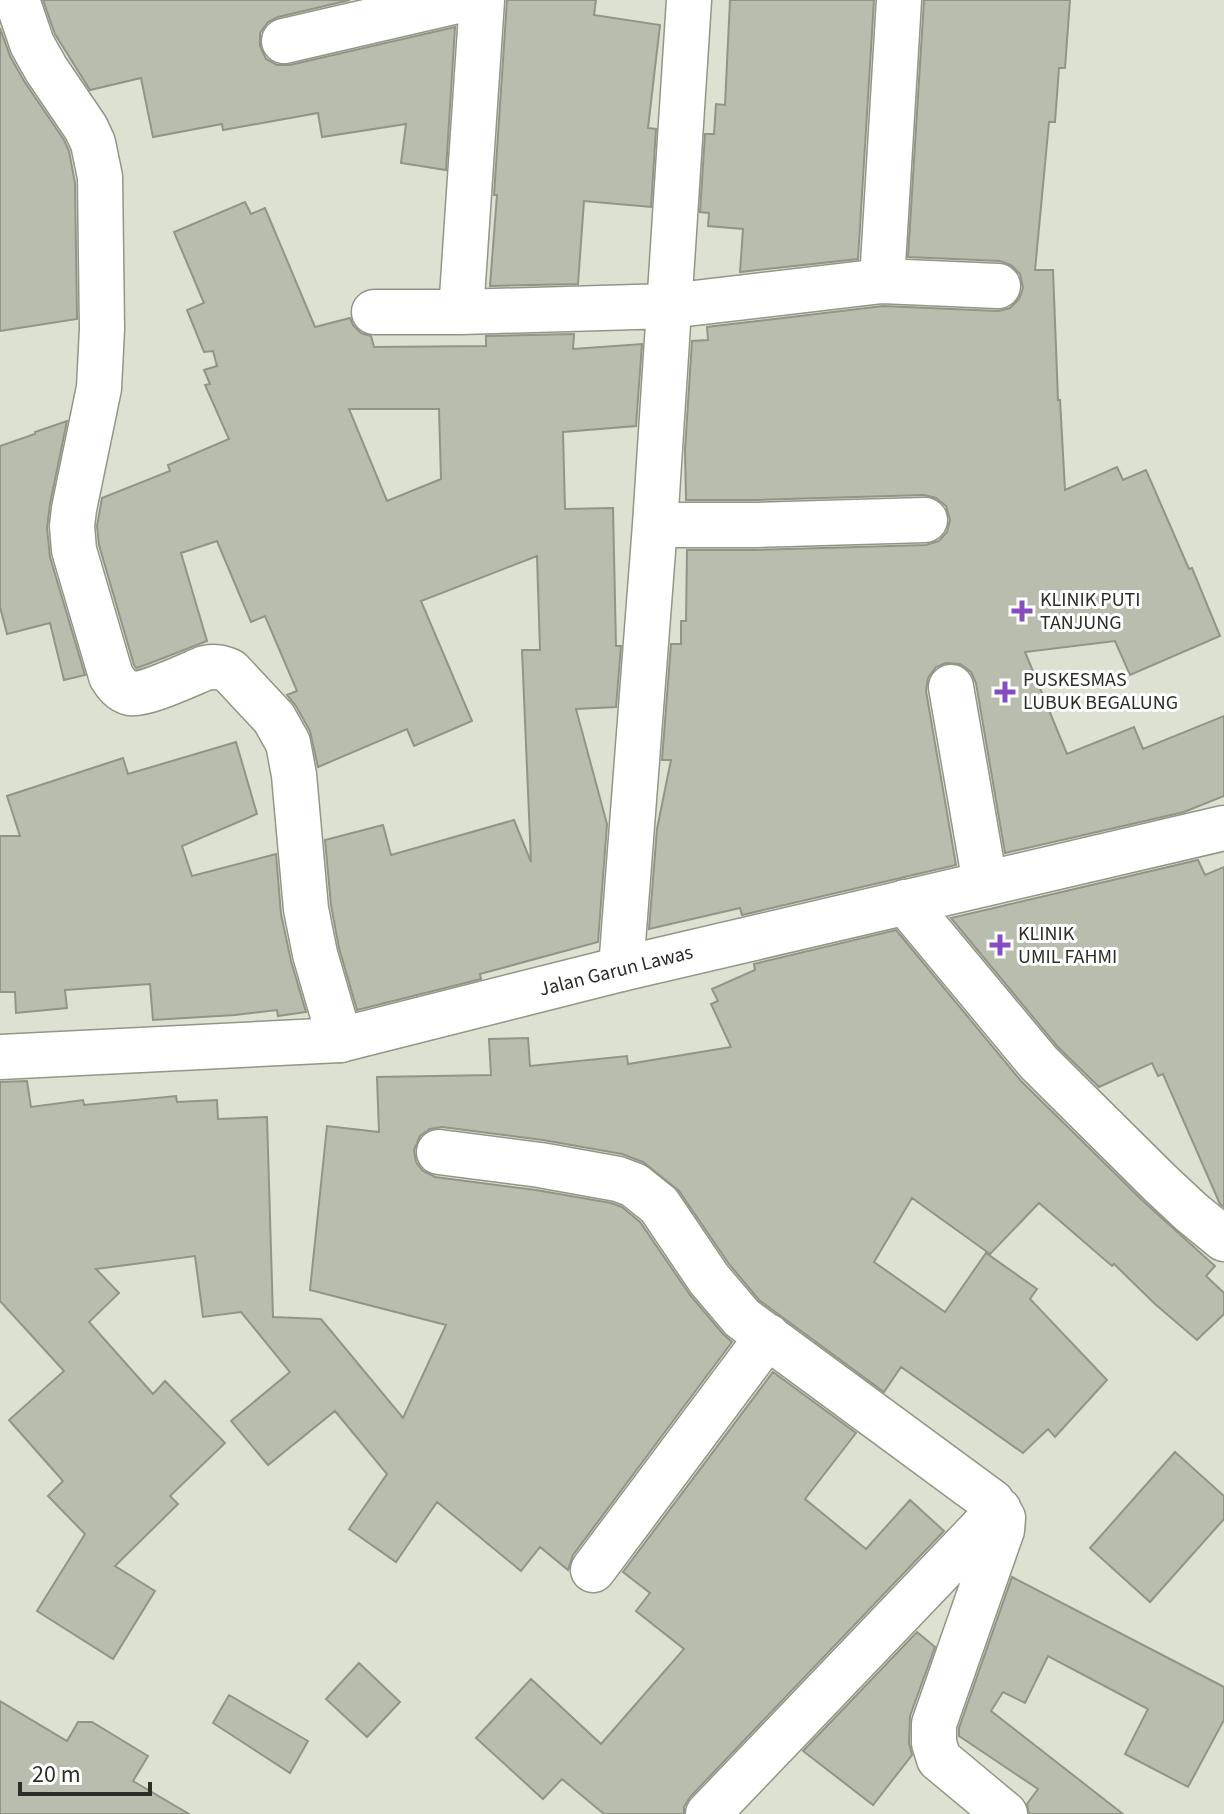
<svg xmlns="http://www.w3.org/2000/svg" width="1224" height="1814" viewBox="0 0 1224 1814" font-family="'Source Sans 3',sans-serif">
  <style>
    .building { fill: #b9bdae; stroke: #919587; stroke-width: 2; fill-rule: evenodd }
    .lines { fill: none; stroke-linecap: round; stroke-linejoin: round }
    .street-casing { stroke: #929687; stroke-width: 47 }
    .secondary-casing { stroke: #929687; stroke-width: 47 }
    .street { stroke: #fff; stroke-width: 44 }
    .secondary { stroke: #fff; stroke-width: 44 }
    .poi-dot { fill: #874cc2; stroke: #fff; stroke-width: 3 }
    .labels { text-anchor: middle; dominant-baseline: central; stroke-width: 6; stroke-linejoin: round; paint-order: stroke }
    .poi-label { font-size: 20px; fill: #2b2d27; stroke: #fff; text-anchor: start }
    .street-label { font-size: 20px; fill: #2b2d27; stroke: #fff }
  </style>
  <rect width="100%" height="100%" fill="#dce1d1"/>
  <!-- building -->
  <path class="building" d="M43 0H350L278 17 268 22 260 33V46L266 59 277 65H290L455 27 446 170 401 163 406 124 322 137 318 113 223 130 222 124 153 137 141 78 90 90 55 34Z
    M507 0H596L594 15 660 25 648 128 656 129 651 207 584 201 578 284 490 286 497 195H494Z
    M730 0H874L858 259 740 272 743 229 708 226 709 213 700 212 705 134H714L716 104 725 105Z
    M924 0H1070L1065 68H1059L1055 122H1049L1035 270H1053L1058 400H1060L1065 490 1117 467 1123 480 1146 470 1189 569 1192 568 1220 636 1130 675 1115 641 1025 652 1067 754 1134 727 1143 749 1224 716V796L1184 812 1005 853 976 683 971 672 960 664 946 663 936 667 928 678 926 691 956 865 742 915 740 908 649 929 657 829 671 760H662L671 644H681V621H686L687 550H757L926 545 939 541 947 532 950 520 946 506 936 498 924 495 756 500H686L685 450 692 341 708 340 707 327 883 306 998 311 1010 308 1019 299 1023 288 1020 274 1011 265 1000 261 908 257Z
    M0 28 10 56 24 81 64 140 69 151 75 183 77 319 0 331Z
    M245 202 251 214 265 208 315 327 350 318 353 325 361 333 371 336 374 347 486 346V336L574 334 573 349 642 344 636 426 563 432 565 509 613 508 616 646H621L616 707 576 709 607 824 598 942 480 974 481 979 357 1010 339 948 331 905 325 840 383 825 391 855 514 820 531 862 522 650H540L537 556 421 601 472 721 414 746 407 729 318 767 310 731 296 706 287 695 297 691 265 616 251 622 217 541 181 553 207 641 148 664 136 668 134 665 99 545 97 526 102 498 170 471 168 465 229 439 205 385 210 384 204 370 217 366 213 351 204 352 187 310 204 303 174 232ZM349 409H439L441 479 387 501Z
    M67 421 50 504 47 528 50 557 85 675 64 680 50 623 7 634 0 607V446L35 434V432Z
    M236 742 257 814 182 846 192 876 276 854 281 914 291 961 306 1012 278 1016 277 1010 235 1015 153 1020 150 984 65 990 67 1008 16 1013 15 992H0V836H20L7 796 123 758 128 774Z
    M1198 860 1205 875 1224 867V1207L1220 1204 1163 1074 1158 1076 1152 1063 1099 1087 1057 1046 951 918Z
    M896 930 1021 1081 1143 1201 1215 1266 1206 1276 1224 1293V1314L1197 1340 1155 1304 1114 1264 1112 1266 1039 1203 990 1254 912 1198 874 1262 945 1312 986 1253 1037 1289 1030 1299 1107 1380 1055 1437 1048 1429 1023 1453 901 1367 884 1392 759 1300 729 1264 679 1191 643 1162 622 1154 543 1140 442 1127 430 1129 420 1136 414 1150 416 1162 423 1171 435 1177 536 1190 611 1203 622 1207 640 1222 690 1295 723 1334 732 1342 573 1555 568 1570 540 1547 521 1571 437 1502 396 1562 349 1529 387 1474 335 1411 268 1465 231 1421 290 1372 241 1312 203 1317 195 1256 96 1269 119 1293 89 1322 153 1394 165 1381 225 1443 170 1496 178 1504 115 1566 155 1591 113 1659 37 1611 85 1534 48 1496 63 1481 9 1420 64 1371 0 1301V1082L27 1081 31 1107 83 1100 84 1105 176 1096 177 1102 217 1100 218 1119 267 1117 273 1317 321 1319 403 1418 446 1325 310 1290 327 1126 379 1132 377 1077 491 1075 489 1039 528 1038 530 1066 627 1056 628 1064 731 1047 711 1004 718 1001 712 989 755 970 754 964Z
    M773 1372 856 1433 805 1499 866 1549 910 1500 944 1531 690 1797 684 1807V1814H604L562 1779 543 1799 476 1738 531 1679 601 1744 684 1649 636 1611 650 1593 623 1572Z
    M1175 1452 1224 1496V1519L1150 1602 1090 1548Z
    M1012 1577 1224 1687V1720L1188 1787 1125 1754 1148 1709 1048 1656 1025 1703 1003 1692 991 1711 1123 1814H1029L1027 1804 1038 1789 959 1736V1728Z
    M917 1632 935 1647 910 1716 909 1743 912 1755 873 1805 803 1751Z
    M359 1663 400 1702 367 1737 326 1699Z
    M229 1695 308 1741 290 1773 213 1723Z
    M0 1701 67 1741 78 1722H92L148 1756 133 1781 189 1814H0Z"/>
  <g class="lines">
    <!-- street casing -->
    <g class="street-casing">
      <path id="street" d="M17 0 32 44 46 69 86 128 93 143 100 177 102 329 99 388 74 509 72 526 74 550 111 676C116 684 121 691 130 693 144 696 190 674 205 668 215 666 221 667 230 671L274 718 288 743 294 775 306 909 315 954 340 1040
        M284 41 461 0
        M882 281 899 0
        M374 312H461L669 306 882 281 998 286
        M461 312 482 0
        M655 525H756L925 520
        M951 687 985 883
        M905 902 1039 1063 1160 1183 1191 1212 1224 1239
        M621 969 655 525 689 0
        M439 1152 540 1165 618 1179 634 1185 659 1205 709 1279 742 1318 992 1502 1003 1518 1002 1530 934 1724V1743L939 1759 1005 1814
        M593 1570 768 1336
        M708 1814 999 1510"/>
    </g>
    <!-- secondary casing -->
    <g class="secondary-casing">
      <path id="secondary" d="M0 1057 340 1040 621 969 1224 828"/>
    </g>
    <!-- street -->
    <use href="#street" class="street"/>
    <!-- secondary -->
    <use href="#secondary" class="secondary"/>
  </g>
  <!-- markers -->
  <g class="poi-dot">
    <path d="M1018 599h8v8h8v8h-8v8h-8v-8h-8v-8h8z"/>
    <path d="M1001 680h8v8h8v8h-8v8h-8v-8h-8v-8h8z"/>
    <path d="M996 933h8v8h8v8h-8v8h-8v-8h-8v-8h8z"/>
  </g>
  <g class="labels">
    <!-- poi labels -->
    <g class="poi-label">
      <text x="1040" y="600">KLINIK PUTI<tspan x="1040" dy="23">TANJUNG</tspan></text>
      <text x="1023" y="680">PUSKESMAS<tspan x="1023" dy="23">LUBUK BEGALUNG</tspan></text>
      <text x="1018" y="934">KLINIK<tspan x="1018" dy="23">UMIL FAHMI</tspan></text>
    </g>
    <!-- street labels -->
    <g class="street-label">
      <text transform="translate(616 971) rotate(-14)">Jalan Garun Lawas</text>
    </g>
  </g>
  <!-- scale -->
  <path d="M20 1782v12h130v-12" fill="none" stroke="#2b2d27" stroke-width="4"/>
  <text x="32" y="1782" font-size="24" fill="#2b2d27" stroke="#ffffff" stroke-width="6" paint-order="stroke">20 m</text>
</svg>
